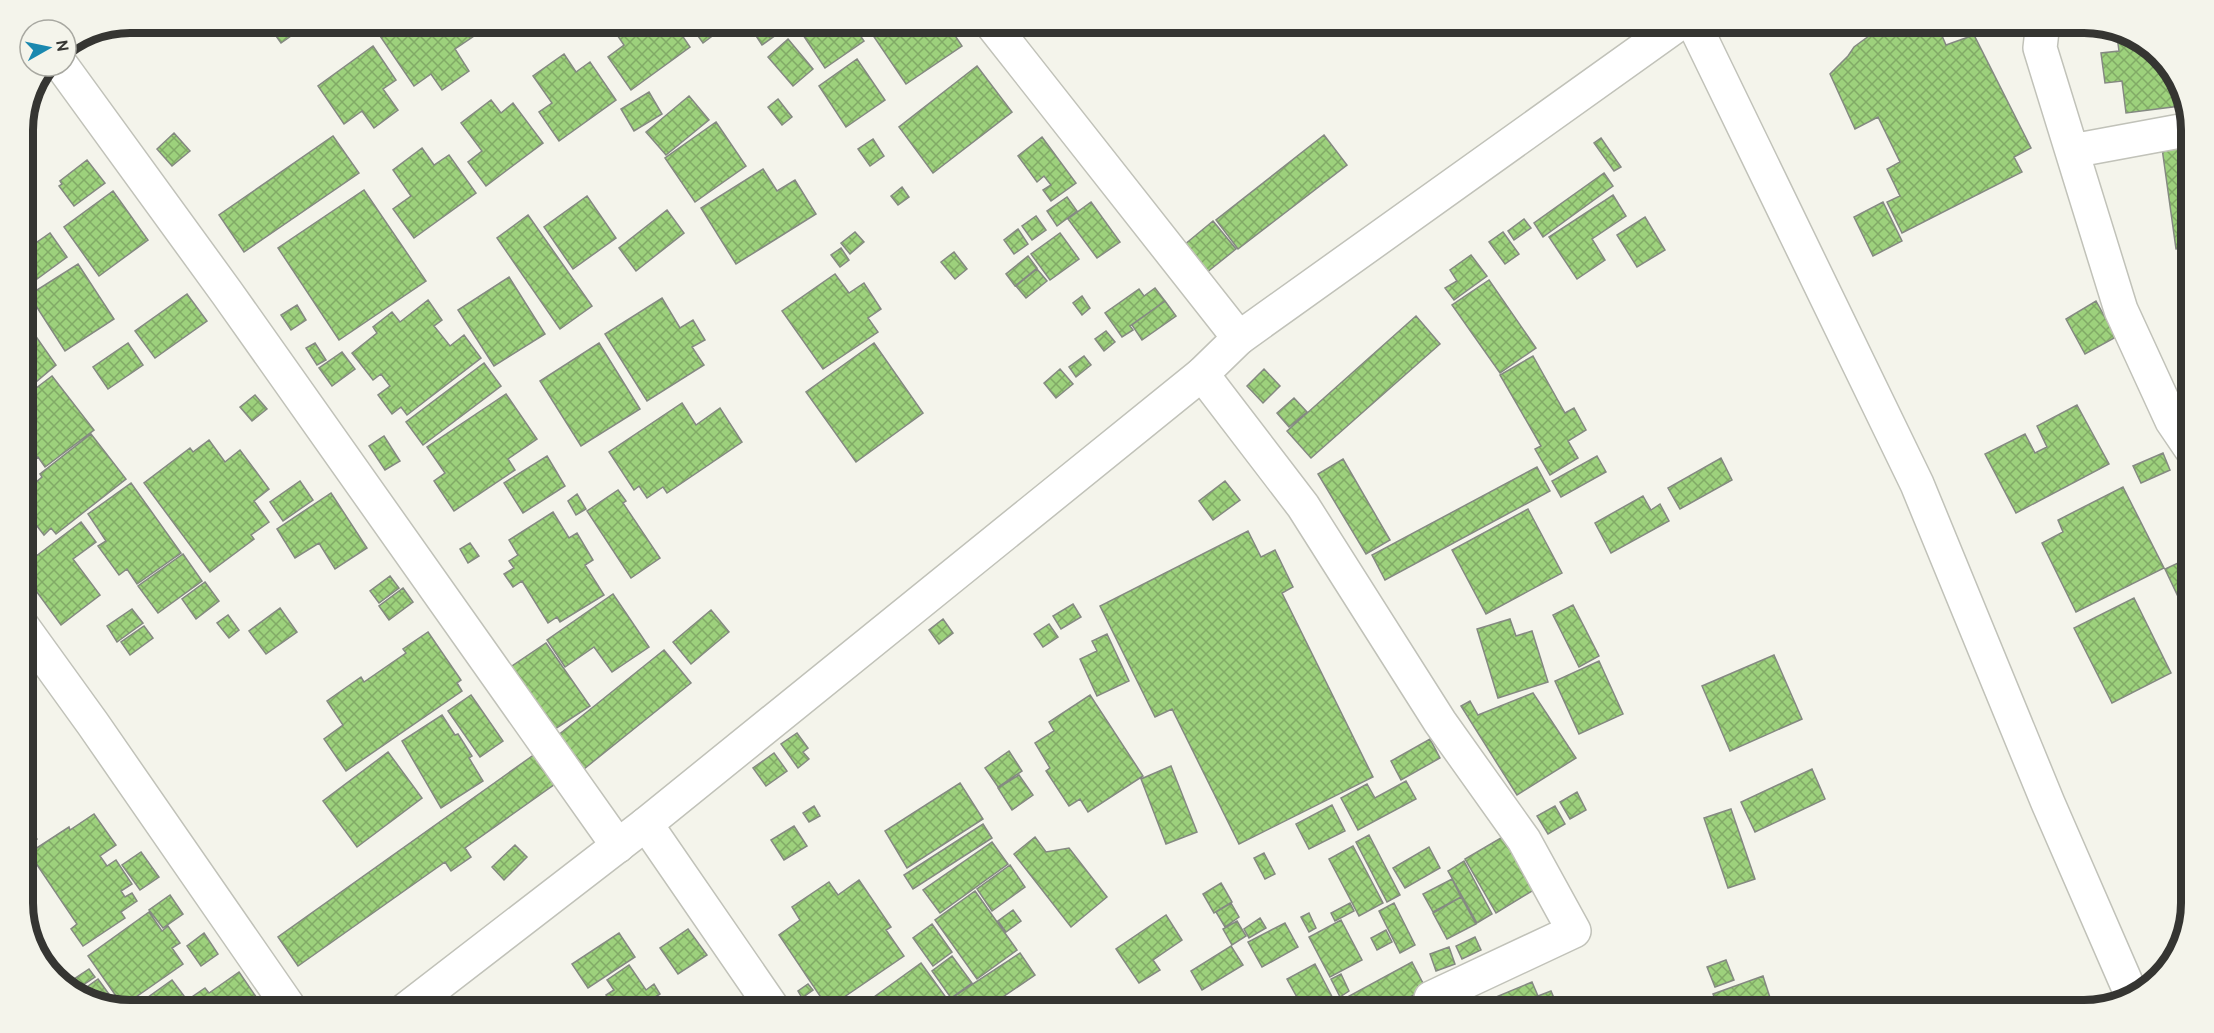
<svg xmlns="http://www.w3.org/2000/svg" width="2214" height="1033" viewBox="0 0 2214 1033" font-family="Overpass,sans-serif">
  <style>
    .building { fill: url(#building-cross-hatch); stroke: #848981; stroke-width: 1.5 }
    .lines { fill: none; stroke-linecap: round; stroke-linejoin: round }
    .street-casing { stroke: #c1c2b9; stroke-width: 36 }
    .secondary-casing { stroke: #c1c2b9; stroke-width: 36 }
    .street { stroke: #fff; stroke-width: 33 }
    .secondary { stroke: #fff; stroke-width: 33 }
    .rim { fill: none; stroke: #353532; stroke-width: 8 }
  </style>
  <defs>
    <pattern id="building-cross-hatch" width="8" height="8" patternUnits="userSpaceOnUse" patternTransform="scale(1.5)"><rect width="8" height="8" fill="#9dd17c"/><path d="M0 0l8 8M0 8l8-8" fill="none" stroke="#81aa66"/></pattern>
  </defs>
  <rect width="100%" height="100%" fill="#f4f4eb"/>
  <!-- building -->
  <path class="building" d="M266 22H311L281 43Z
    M394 22H469L477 34 455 49 469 71 442 90 431 74 414 86 378 33Z
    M499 22H526L508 36Z
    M616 22H673L690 47 631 90 608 57 624 45 611 26Z
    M688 22H731L703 43Z
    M747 22H794L762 45Z
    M803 22H851L864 41 825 68 797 26Z
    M883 22H946L962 46 906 84 870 31Z
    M1232 22H1257L1242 35Z
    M1412 22H1458L1443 34 1435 24 1421 34Z
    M1888 22H1936L1946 45 1974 35 2031 148 2014 157 2022 172 1902 233 1887 202 1900 196 1887 169 1900 162 1878 117 1855 129 1830 74 1848 56 1854 47Z
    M2116 29 2126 31 2173 70 2180 106 2126 113 2122 81 2105 83 2101 53 2119 51Z
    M788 39 813 69 793 86 768 57Z
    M373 46 396 80 383 89 398 110 374 128 362 111 344 124 318 86Z
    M564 54 576 72 590 62 616 100 559 141 539 112 552 103 533 76Z
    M857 59 885 100 846 127 819 86Z
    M977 66 1012 112 933 173 899 127Z
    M649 92 662 114 634 131 621 109Z
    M689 96 709 120 666 155 646 132Z
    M778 99 792 117 782 125 768 107Z
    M491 100 501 113 513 103 543 143 486 186 468 162 482 151 461 123Z
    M716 122 746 166 695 202 665 158Z
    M174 133 190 151 172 166 157 149Z
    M1324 135 1347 165 1238 249 1216 220Z
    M333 136 359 173 244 252 219 215Z
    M1042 137 1076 183 1051 201 1043 190 1051 185 1044 176 1037 182 1018 156Z
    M1601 138 1621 167 1614 171 1594 143Z
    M873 139 884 156 870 166 858 149Z
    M2191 144V247L2176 249 2162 148Z
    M422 148 434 165 449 155 476 193 414 238 393 209 411 196 393 170Z
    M87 160 105 183 74 206 59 186 62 184 60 181Z
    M763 169 777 191 795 180 816 214 736 264 701 208Z
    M1604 173 1613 186 1543 237 1534 223Z
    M902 187 909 197 898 205 891 196Z
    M364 190 426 281 339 340 278 248Z
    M113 191 148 240 99 276 64 227Z
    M1613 195 1626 216 1592 239 1605 260 1577 279 1549 237Z
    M587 196 616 238 573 269 544 227Z
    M1067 197 1077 211 1057 226 1047 211Z
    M1091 202 1120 242 1097 258 1068 219Z
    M1883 202 1902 241 1873 256 1854 217Z
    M667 210 684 233 636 271 619 248Z
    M528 215 592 306 560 329 497 238Z
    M1036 216 1046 230 1032 240 1022 226Z
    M1645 217 1665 250 1637 267 1617 235Z
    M1524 219 1531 228 1514 240 1508 231Z
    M1213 221 1236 249 1206 273 1184 245Z
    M1018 229 1028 244 1014 254 1004 240Z
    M855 232 864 242 850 254 841 243Z
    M1503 232 1519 254 1505 264 1489 242Z
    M50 233 67 257 33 282 23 267V252Z
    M1060 233 1079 259 1050 280 1031 254Z
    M841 248 849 260 840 267 831 255Z
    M954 252 967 269 955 279 941 262Z
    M1471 255 1487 276 1454 300 1445 288 1457 281 1450 270Z
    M1028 256 1037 268 1015 286 1006 274Z
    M78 264 114 319 65 351 29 295Z
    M1037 269 1047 281 1026 298 1016 286Z
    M835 274 849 293 864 283 881 309 868 318 878 332 823 369 782 311Z
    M509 277 545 334 494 366 458 310Z
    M1489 280 1536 348 1500 373 1452 305Z
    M1155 288 1165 301 1130 326 1133 330 1122 337 1105 313 1139 289 1144 296Z
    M187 294 207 321 155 358 135 331Z
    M1082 296 1090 308 1082 315 1073 303Z
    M662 298 680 328 693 320 705 340 692 347 704 365 647 401 605 334Z
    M428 300 442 320 434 326 450 346 464 335 481 358 407 415 401 407 392 414 378 395 390 386 381 374 373 380 352 353 377 333 373 327 392 312 400 322Z
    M1165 301 1176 316 1142 340 1132 325Z
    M2096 301 2116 337 2085 354 2066 319Z
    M297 305 306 320 291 330 281 315Z
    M1416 316 1440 344 1311 458 1287 431Z
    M23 318 56 365 23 393Z
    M1106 331 1115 342 1104 351 1095 339Z
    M128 343 143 365 108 389 93 367Z
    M315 343 326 360 317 365 306 348Z
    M599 343 640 409 581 446 540 381Z
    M874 343 923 413 856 462 806 392Z
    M342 352 355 369 332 386 319 368Z
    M1084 356 1091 365 1076 377 1069 367Z
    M1533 356 1565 413 1574 408 1586 430 1568 441 1578 458 1550 475 1535 449 1541 446 1500 375Z
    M484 363 501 386 423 445 406 422Z
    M1060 369 1073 384 1056 398 1044 383Z
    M1264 369 1280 386 1263 403 1247 386Z
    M52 376 94 430 45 467 38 457 23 469V398Z
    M506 394 537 439 508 459 515 470 454 511 434 481 445 473 427 447Z
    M255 395 267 409 252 421 240 407Z
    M1294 398 1307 412 1289 427 1277 413Z
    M682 403 696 425 720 408 742 442 667 493 663 487 647 498 639 486 634 490 609 452Z
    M2077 405 2109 464 2016 513 1985 454 2025 434 2035 453 2047 447 2037 426Z
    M91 434 126 479 56 534 51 528 44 535 23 508V493L42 477 40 474Z
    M384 436 400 461 385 470 369 446Z
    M209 440 225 462 240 450 269 489 254 501 269 522 251 535 254 539 210 572 144 483 190 448 193 452Z
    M2163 453 2170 470 2141 483 2133 466Z
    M547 456 565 486 523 513 504 483Z
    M1597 456 1606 472 1561 497 1552 481Z
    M1721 458 1732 480 1680 509 1668 488Z
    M1343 459 1390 540 1366 554 1318 474Z
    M1537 467 1550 491 1385 580 1372 555Z
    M300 481 313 500 283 521 270 502Z
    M1225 481 1240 500 1213 520 1199 501Z
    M131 483 181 553 137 584 127 569 119 575 98 546 106 541 88 514Z
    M2123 487 2164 568 2076 612 2042 543 2063 532 2058 520Z
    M618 490 626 501 623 503 660 558 631 578 587 511Z
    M331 493 367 548 335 569 319 543 295 558 277 529Z
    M577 494 586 509 576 515 568 501Z
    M1643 496 1651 510 1660 504 1669 521 1611 553 1595 523Z
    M1528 509 1562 573 1486 614 1452 550Z
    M553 512 569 538 577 533 593 560 585 565 604 595 560 622 557 617 548 623 522 581 513 587 504 574 514 568 509 561 518 555 509 540Z
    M81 522 96 542 73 559 100 595 61 625 23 573V566Z
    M1248 531 1261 557 1275 550 1293 587 1282 593 1373 777 1239 844 1172 709 1155 717 1100 606Z
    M470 543 479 556 468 563 460 549Z
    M183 554 202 581 158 613 138 586Z
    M2191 557V624L2165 569Z
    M390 576 399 588 379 603 370 591Z
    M205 582 219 601 196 619 182 599Z
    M403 588 413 602 389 620 379 606Z
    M613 594 649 647 612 672 594 647 565 667 547 640Z
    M2134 598 2171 673 2112 703 2074 628Z
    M1073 604 1081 617 1061 629 1053 616Z
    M1573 605 1599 656 1579 667 1553 615Z
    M280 608 297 632 266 654 249 631Z
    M132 609 143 623 117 642 107 626Z
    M711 610 729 632 691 664 673 642Z
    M228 615 239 630 229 638 217 623Z
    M943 619 953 633 939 644 929 630Z
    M1510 619 1516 636 1532 631 1548 682 1498 698 1477 629Z
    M1049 624 1058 637 1043 647 1034 634Z
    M144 626 153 638 130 655 121 642Z
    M428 632 461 680 457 683 462 691 346 771 324 739 343 725 327 701 361 677 364 682 406 653 403 649Z
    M1107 634 1129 681 1097 696 1080 659 1097 651 1092 641Z
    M546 643 590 706 549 733 506 670Z
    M664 650 691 683 579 773 552 740Z
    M1774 655 1802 719 1730 751 1702 686Z
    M1599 661 1623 714 1579 734 1555 681Z
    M1533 693 1576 758 1517 795 1461 706 1470 701 1478 715Z
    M471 695 503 741 480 757 448 711Z
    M1090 695 1143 776 1088 812 1080 799 1069 806 1046 771 1050 768 1035 743 1054 731 1049 722Z
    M442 715 455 735 458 734 472 756 469 758 483 781 441 808 402 741Z
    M797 733 808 748 803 752 809 759 798 768 781 744Z
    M1430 739 1440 758 1401 780 1391 761Z
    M1009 751 1022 771 998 787 985 768Z
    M388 752 422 798 357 847 323 801Z
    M774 753 787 771 766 786 753 768Z
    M535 754 555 784 465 848 471 857 451 871 445 862 298 966 278 937Z
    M1171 766 1197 832 1166 844 1141 779Z
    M1812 769 1825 799 1755 832 1741 802Z
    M1019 775 1033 795 1012 810 998 788Z
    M1406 781 1416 799 1358 830 1341 798 1367 784 1375 798Z
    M960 783 983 819 907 868 885 831Z
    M1577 792 1586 810 1570 819 1560 802Z
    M1332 805 1345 831 1309 849 1296 824Z
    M814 806 820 816 809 822 803 813Z
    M1555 806 1565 824 1548 834 1537 816Z
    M1731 809 1755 879 1728 888 1704 818Z
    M94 814 116 845 100 856 107 866 116 860 132 884 121 891 125 897 132 893 137 901 121 912 125 918 83 946 71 929 77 924 29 853 69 827 70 830Z
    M983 824 992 838 913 889 904 875Z
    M28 825 37 839 23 849V828Z
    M794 826 807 846 784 860 771 840Z
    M1511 832 1542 885 1496 913 1465 859Z
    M1369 835 1400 895 1387 902 1356 842Z
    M1035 837 1046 852 1069 848 1107 897 1071 927 1014 854Z
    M992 842 1008 864 940 913 923 890Z
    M515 845 527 857 504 880 492 867Z
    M1353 846 1383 903 1359 916 1329 859Z
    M1429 847 1440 868 1405 888 1393 868Z
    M141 852 159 877 140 890 122 865Z
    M1264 853 1275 874 1265 879 1254 858Z
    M1464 861 1492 914 1477 923 1448 871Z
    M1010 865 1025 887 992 911 977 889Z
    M1452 879 1461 897 1433 912 1423 894Z
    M859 880 891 927 886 930 904 956 828 1008 779 935 800 920 792 907 829 882 838 895Z
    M1221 883 1232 902 1214 913 1203 894Z
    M975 891 1017 950 977 979 935 920Z
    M170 895 183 914 163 928 149 910Z
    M1461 897 1476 924 1447 939 1433 913Z
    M1231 903 1239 917 1225 927 1216 912Z
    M1350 903 1354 911 1335 921 1331 913Z
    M1394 903 1415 945 1400 953 1379 911Z
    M1013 910 1021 921 1006 932 998 921Z
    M149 912 162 931 168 926 180 943 172 948 183 964 123 1006 88 956Z
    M1309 913 1316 928 1309 932 1301 917Z
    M24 915 57 964 48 971 44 968Z
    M1166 915 1182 940 1153 960 1160 970 1139 983 1116 949Z
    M1260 918 1266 928 1249 938 1244 929Z
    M1341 920 1362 960 1330 977 1309 937Z
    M1237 921 1246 936 1232 945 1223 929Z
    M1285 923 1298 947 1262 967 1248 942Z
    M932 924 952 952 933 966 913 938Z
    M688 929 707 955 678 974 660 948Z
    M1386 930 1392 942 1377 950 1371 938Z
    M204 933 218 954 201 966 187 946Z
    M619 933 635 957 588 988 572 964Z
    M1475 937 1481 950 1462 959 1456 946Z
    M1231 946 1243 965 1202 990 1191 971Z
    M1449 947 1455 964 1436 971 1430 954Z
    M1020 953 1035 975 1000 999 1008 1010H962L953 997Z
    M952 956 972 983 951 998 932 971Z
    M1726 960 1734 980 1715 987 1707 967Z
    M1412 962 1426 989 1384 1010H1345L1340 1001Z
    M921 963 955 1010H856Z
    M1315 964 1339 1010H1304L1287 979Z
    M629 965 646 990 654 984 660 994 652 999 660 1010H617L606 995 614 990 607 980Z
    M89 969 95 977 80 987 74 979Z
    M239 972 261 1004 252 1010H186L190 1008 186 1001 205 988 209 993Z
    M1341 974 1349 991 1340 997 1331 979Z
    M1763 976 1774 1010H1719L1713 994Z
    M98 979 119 1008 88 1002 77 994Z
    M172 980 187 1000 182 1002 187 1009 184 1010H130Z
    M1532 982 1538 996 1551 991 1559 1010 1572 1005 1574 1010H1465Z
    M808 984 813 990 802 998 798 991Z"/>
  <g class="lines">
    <!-- street casing -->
    <g class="street-casing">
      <path id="street" d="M990 22 1239 338
        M1693 22 1917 484 2048 803 2132 996
        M2043 22 2040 48 2121 310 2172 421 2191 449
        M62 66 227 293 618 846
        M2072 151 2191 129
        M1202 374 1303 506 1440 722 1524 840 1574 931 1431 998 1434 1010
        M23 627 93 724 291 1010
        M646 824 774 1010"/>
    </g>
    <!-- secondary casing -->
    <g class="secondary-casing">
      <path id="secondary" d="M405 1010 646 824 1202 374 1239 338 1681 22"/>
    </g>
    <!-- street -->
    <use href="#street" class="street"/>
    <!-- secondary -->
    <use href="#secondary" class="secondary"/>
  </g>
  <!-- crop -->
  <path d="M0 0H2214V1033H0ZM130 33H2084A97 97 0 0 1 2181 130V903A97 97 0 0 1 2084 1000H130A97 97 0 0 1 33 903V130A97 97 0 0 1 130 33Z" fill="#f4f4eb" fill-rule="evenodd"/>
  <path class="rim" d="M130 33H2084A97 97 0 0 1 2181 130V903A97 97 0 0 1 2084 1000H130A97 97 0 0 1 33 903V130A97 97 0 0 1 130 33Z"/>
  <!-- north arrow -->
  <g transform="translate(48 48) rotate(81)"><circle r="28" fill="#f4f4eb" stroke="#a8a8a1" stroke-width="1.5"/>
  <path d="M0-4.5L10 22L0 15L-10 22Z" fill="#1a88af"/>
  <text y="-9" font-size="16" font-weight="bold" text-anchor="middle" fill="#353532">N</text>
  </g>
</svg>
